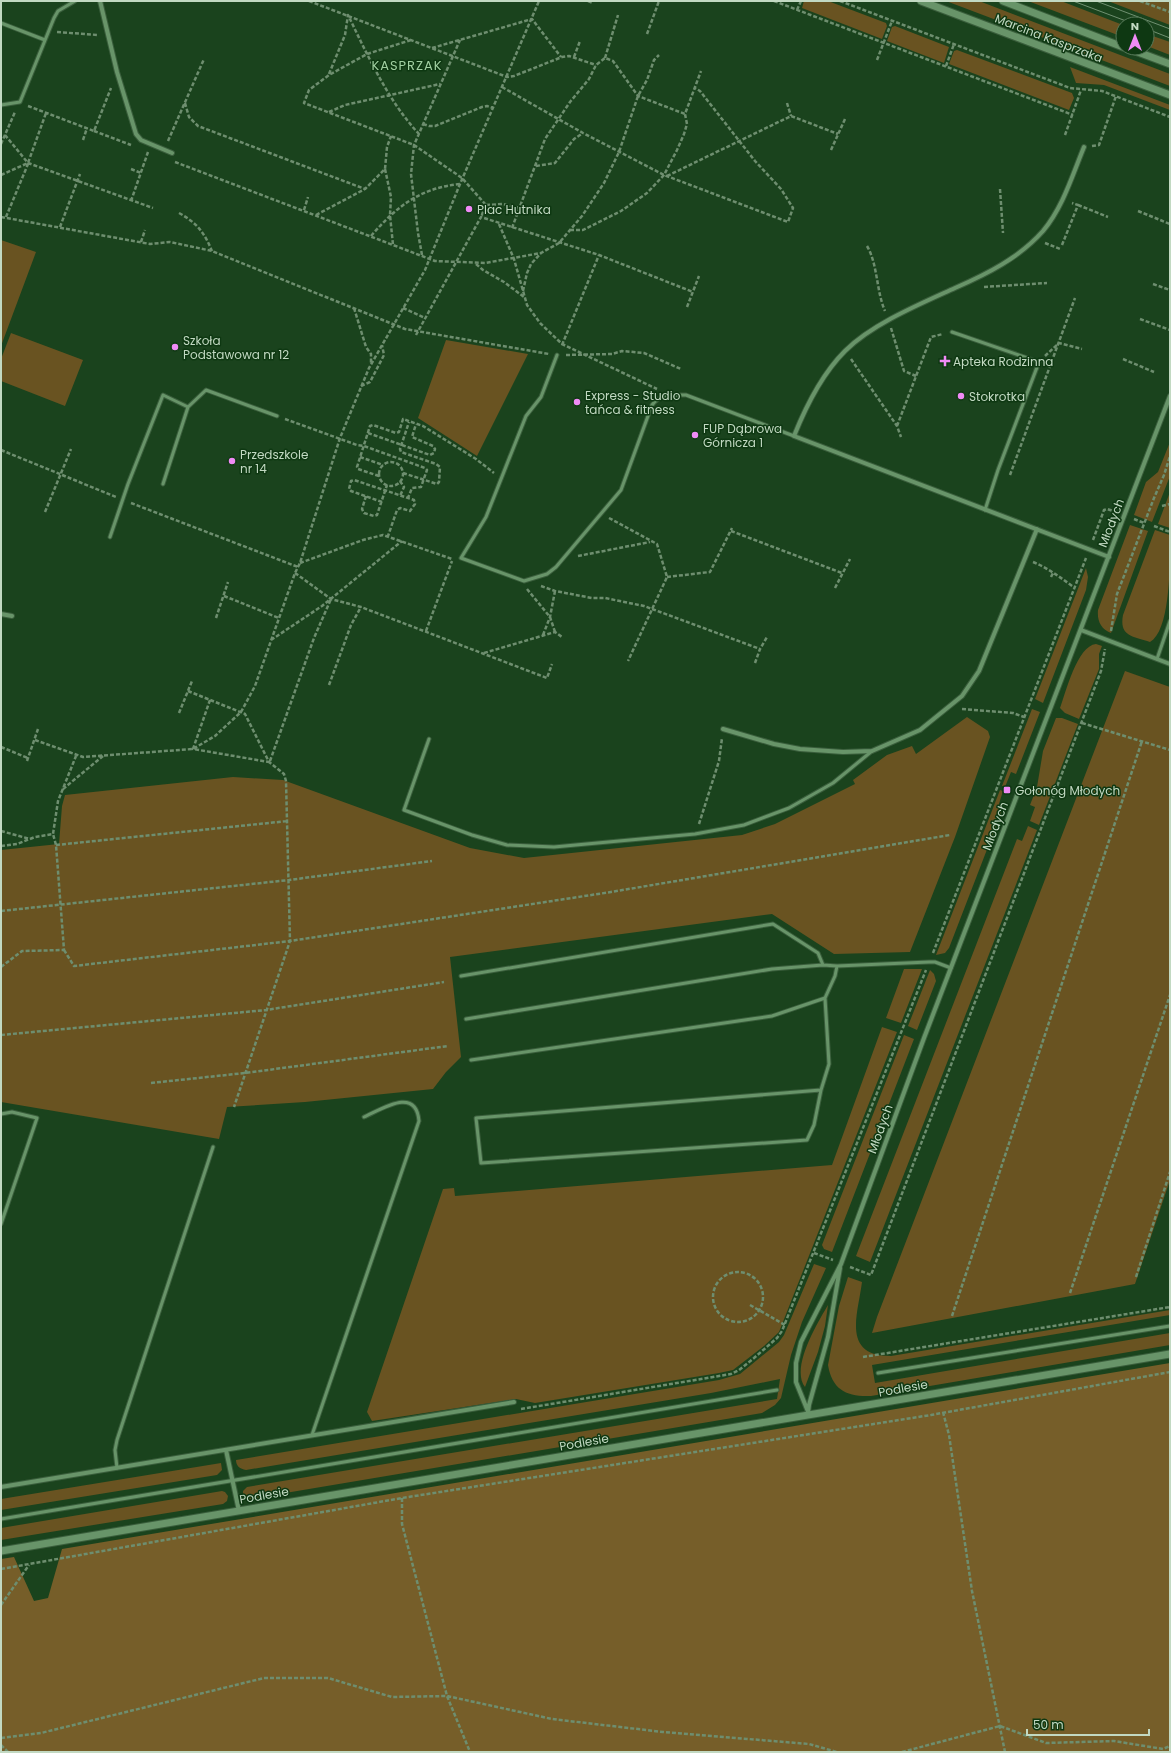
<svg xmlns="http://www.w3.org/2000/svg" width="1171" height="1753" viewBox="0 0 1171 1753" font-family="Poppins,sans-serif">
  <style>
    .green { fill: #695321 }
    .forest { fill: #765e29 }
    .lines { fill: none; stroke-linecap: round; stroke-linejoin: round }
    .service-casing { stroke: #3a5e3c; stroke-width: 5 }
    .minor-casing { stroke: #3a5e3c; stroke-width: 6 }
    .tertiary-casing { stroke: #3a5e3c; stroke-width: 9 }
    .path { stroke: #6e8e6f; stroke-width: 2.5; stroke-dasharray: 4 2; stroke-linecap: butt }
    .service { stroke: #689469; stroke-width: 3 }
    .minor { stroke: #689469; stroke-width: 4 }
    .tertiary { stroke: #689469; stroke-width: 7 }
    .tram { stroke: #709071; stroke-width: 1 }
    .poi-dot { fill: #f08bf6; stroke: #0e3812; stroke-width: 1.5 }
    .labels { text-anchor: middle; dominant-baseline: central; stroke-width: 3; stroke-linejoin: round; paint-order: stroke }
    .street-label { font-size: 12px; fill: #c2d9c2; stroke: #0e3812 }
    .poi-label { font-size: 12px; fill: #c2d9c2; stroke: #0e3812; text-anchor: start }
    .neighbourhood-label { font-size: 13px; letter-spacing: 1px; fill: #a1cfa1; stroke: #0e3812 }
  </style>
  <rect width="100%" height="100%" fill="#1a431d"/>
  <!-- green -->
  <path class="green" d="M804 1H828L886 23 887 26 882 39 802 8Z
    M946 1H979L1170 74V86Z
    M1028 1H1061L1123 25V37Z
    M1108 1H1170V25Z
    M895 26 949 47 944 63 887 41 892 27Z
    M1147 34 1170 42V55L1147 46Z
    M957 50 1072 93 1074 98 1069 110 949 64 954 51Z
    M1070 67 1170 105V110L1104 85 1076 83Z
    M1 240 36 252 1 346Z
    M11 333 83 360 65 406 1 381V359Z
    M446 340 528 354 477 456 418 418Z
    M1170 442V476L1152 522 1134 515 1146 482 1158 472Z
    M1170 492V528L1158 524Z
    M1130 525 1148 531 1111 633C1101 629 1097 621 1098 610Z
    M1155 530 1170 535C1170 561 1171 630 1150 642 1133 636 1119 637 1123 615Z
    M1086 568 1088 577 1086 590 1043 703 1035 699Z
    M1096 644 1102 646 1099 654V669L1079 719 1065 713 1060 708C1066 692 1077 646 1096 644Z
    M1125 671 1170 687V1180L1135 1284 872 1333 877 1317Z
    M1032 709 1040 712 1016 774 1011 772 1005 787 1002 786Z
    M967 717 988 731 990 737 955 837 910 952 834 954 772 914 450 957 461 1057 446 1072 433 1089 305 1102 227 1107 219 1139 1 1102V850L59 844 62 806 65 795 233 777 283 780 470 848 524 858 742 835 775 824 855 784 853 780 887 755 912 746 916 754Z
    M1056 718H1062L1078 724 1039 825 1030 821 1035 807 1030 805 1037 787 1043 751Z
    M1000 790 1003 791 998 807 1003 808 949 948 945 953 936 955Z
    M1028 826 1037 830 870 1262 856 1256 1017 839 1022 841Z
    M904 969H922L901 1023 886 1018Z
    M930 970 934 974 936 981 917 1030 908 1026Z
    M882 1027 897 1032 779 1332 764 1346 733 1370 719 1373 535 1403 516 1399 372 1421 367 1412 443 1189 454 1188 455 1196 832 1165Z
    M904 1035 914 1039 832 1252 824 1249 822 1245Z
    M814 1264 826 1268 802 1322 791 1355 781 1398 775 1405 762 1413 250 1499 246 1498 243 1494V1491L247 1487 777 1399 780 1379 711 1393 246 1470C240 1469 236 1466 236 1460L719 1380 740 1374 779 1342 784 1335Z
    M848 1277 862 1282C858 1314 841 1356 891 1356L1170 1310V1315L872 1365 875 1383 1170 1333V1345L871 1396C847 1397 832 1390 828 1365L839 1306Z
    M828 1305 825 1326 818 1352 805 1387C790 1368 818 1322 828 1305Z
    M221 1463 222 1470 217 1475 1 1510V1499Z
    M222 1491 225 1492 228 1496 227 1501 223 1504 1 1540V1528Z"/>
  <!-- forest -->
  <path class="forest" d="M1170 1363V1752H1V1559L14 1557 34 1601 48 1598 62 1549Z"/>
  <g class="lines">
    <!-- service casing -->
    <g class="service-casing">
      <path id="service" d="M1 23 45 40
        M1 105 20 102 54 18 58 11 75 1
        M952 332 1039 362 998 470 985 510
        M557 355 541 397 526 416 486 517 461 558 524 581 547 574 556 567 621 490 652 405C661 393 672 395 686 395L794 436
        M163 484 188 407
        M110 537 128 484 163 395 188 407 206 390 277 416
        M1157 659 1170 621
        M429 739 404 810 472 835 507 845 554 847 695 834 744 825 789 808 833 783 872 751
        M461 976 773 924 818 953 823 965
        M466 1019 772 969 823 965 837 966
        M471 1060 772 1016 825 998
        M821 1090 476 1118 481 1163 807 1140 814 1125 821 1090 829 1064 825 998 835 976 837 966 929 962H935L951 968
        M1 1114 12 1112 37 1118 1 1224
        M878 1373 1170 1326
        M312 1435 419 1121C416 1086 382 1109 364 1117
        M117 1468 115 1450 117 1440 213 1147
        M1 1519 777 1390"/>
    </g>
    <!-- minor casing -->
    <g class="minor-casing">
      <path id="minor" d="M100 1 117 72 136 134 141 140 172 153
        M1084 147C1072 176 1063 207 1043 231 1019 258 987 274 955 288 920 304 872 324 845 351 822 374 806 406 794 436L1109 557
        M1 614 12 616
        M1081 630 1170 664
        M723 729 774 744 800 749 843 752 872 751 920 730 962 696 979 671 1037 529
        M808 1413 809 1405 828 1337 840 1268
        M809 1414 796 1382V1363L801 1342 841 1264 924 1038 1170 396
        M226 1450 239 1511
        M1 1487 514 1402"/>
    </g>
    <!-- tertiary casing -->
    <g class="tertiary-casing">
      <path id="tertiary" d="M921 1 1170 95
        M1003 1 1123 47
        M1127 48 1170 64
        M1 1551 1170 1354"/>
    </g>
    <!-- path -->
    <path class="path" d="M309 1 507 77 514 76 562 57 569 56 596 65
      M588 1 593 3
      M774 1 1073 115
      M840 1 1070 88 1102 91 1170 117
      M1140 1 1170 12
      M797 10 801 1
      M57 32 98 35
      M647 34 659 1
      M411 40 367 54 329 75 309 90 304 103 414 145 462 178 486 205 481 217
      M432 48 532 19 561 57
      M574 57 580 41
      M605 58 618 15
      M877 60 892 21
      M946 66 954 44
      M329 74 345 35 348 15C368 56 388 101 419 134
      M502 87 583 133 664 175 788 222 793 208 781 189 755 161 700 91 695 88
      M185 103 189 117 198 126 365 189
      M787 103 791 116
      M28 106 94 131 111 88
      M329 112 345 105 440 84
      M423 124 429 126H435L482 107 487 106 493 108
      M94 131 131 145
      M5 135 28 163 153 208
      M1065 135 1081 90
      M83 140 87 128
      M168 141 204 59
      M1 144 15 112
      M1092 146 1099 145 1116 96
      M831 150 845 119
      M175 162 435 261 485 263 541 253
      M536 166 555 163 574 139 583 133
      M131 169 141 173
      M385 169 391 197 390 215 393 245
      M1 175 28 163 46 113
      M667 176 791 116 838 134
      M1000 189 1003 233
      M131 201 148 152
      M486 205 503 204 520 208
      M1078 205 1108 217
      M304 210 308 197
      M1138 211 1170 224
      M179 213C197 223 204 232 212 251
      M316 215 365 189 385 169 387 147 391 136
      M1 217 150 244 170 242 212 251 405 329 549 354
      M6 217 28 164
      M499 224 514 259 527 305 540 323 562 344 657 389
      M60 227 80 174
      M512 228 545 139 570 102 589 79 596 65 605 58 613 61 638 96 685 114
      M570 230H583L621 211 647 193 664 175 677 150 684 134 687 124 685 114 701 71
      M371 236C397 206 420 188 460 184
      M141 242 145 230
      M1045 243 1060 249
      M1062 245 1078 205 1072 203
      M867 246C878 265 876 290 885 311
      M422 255 418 233 411 174 414 145 460 40
      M476 264 483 270 504 282 524 297
      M1153 284 1170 290
      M984 287 1047 283
      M523 291 527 273 531 264 541 253 559 243 582 216 604 183 619 152 638 96 647 80 654 60 659 55
      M687 307 699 276
      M354 308 366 347 371 354V363
      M403 308 425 318
      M1140 319 1170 330
      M891 328 904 371 916 376
      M416 335 481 217 599 255 693 292
      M562 345 599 255
      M566 355 612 354 622 351 644 353 681 369
      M1045 356 1059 343 1082 349
      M851 359 897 426 901 437
      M1123 359 1154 372
      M361 386 370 382 384 355 382 345
      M285 419 357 445 364 446 425 468 427 470 421 487 412 488 408 498
      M897 426 931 337 943 334
      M368 433 430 455 434 453 435 449 433 446 412 437 416 424
      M1 450 116 497
      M360 457 383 465
      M379 474a12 12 0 1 1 24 0a12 12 0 1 1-24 0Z
      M403 473 437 484 439 482 440 467 436 464 401 452 400 449 409 422
      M1010 475 1075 298
      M379 476 358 469 357 467 370 426 373 425 396 433 399 432 403 419 423 426 476 459 494 473
      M400 481 404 487 400 496
      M366 496 362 509 364 513 374 516 377 515 387 485
      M382 502 351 491 349 489 351 481 354 480 414 500 415 504 410 511 400 508 397 510 388 536
      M131 503 298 567
      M1162 506 1170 504
      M45 512 71 449
      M609 518 657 544 667 577 628 661
      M1134 519 1144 523
      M1154 526 1170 532
      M731 531 842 573
      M1093 540 1104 510 1107 509 1116 512
      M578 556 650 542
      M1033 562C1048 568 1061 578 1075 588
      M300 563 363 540 383 535 452 559
      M295 573 331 599 361 607 547 678 552 664
      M667 577 710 572 732 528
      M1051 577 1053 573
      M541 586 555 591 592 598H605L644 606 760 649
      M835 588 850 559
      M527 589 550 617 555 632
      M224 596 279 618
      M216 618 228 582
      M426 631 452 561
      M1111 631 1117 594 1154 498 1164 475 1170 456
      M543 635 550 617 555 591
      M271 640 322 606 402 541
      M484 653 555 632 562 637
      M755 663 760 649 767 637
      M329 685 351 625 361 607
      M188 691 245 714 269 762 284 774 286 781 290 941 234 1107
      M210 700 193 749 269 762
      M962 709 1013 713 1024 717
      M179 713 192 681
      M1082 723 1170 750
      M35 740 83 757 193 749 215 736 241 712 255 686 295 573 300 563 340 438 369 368 425 270 460 184 539 1
      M1 747 28 758
      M27 761 38 729
      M270 761 314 638 331 599
      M63 789 103 756
      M699 824 719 761 722 738
      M1 831 30 839
      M56 845 288 821
      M1 846 17 844 35 837 53 834 58 801 76 756
      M1 911 289 880 432 861
      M64 950 74 966 290 941 611 892 950 835
      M933 953 1086 558
      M1 967 22 951 64 950 56 845 53 834
      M1 1035 266 1010 444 982
      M151 1083 245 1073 448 1046
      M814 1253 833 1260
      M850 1267 871 1275 1101 671 1105 649
      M713 1297a25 25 0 1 1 50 0a25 25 0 1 1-50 0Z
      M1136 1277 1170 1172
      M1070 1293 1170 995
      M750 1305 785 1325
      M952 1316 1142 741
      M863 1357 1170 1307
      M521 1409 731 1374 739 1370 754 1358 777 1338 782 1331 926 970
      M943 1412 949 1435 972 1591 1005 1752
      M402 1498V1524L447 1696 470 1752
      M1 1569 402 1498 931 1415 1170 1372
      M1 1605 29 1565
      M1 1738 41 1733 264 1678H328L392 1697 447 1696 552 1719 663 1732 809 1744 837 1752
      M1 1745 8 1752
      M902 1752 1000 1726 1046 1743 1114 1741 1163 1749 1170 1746"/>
    <!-- service -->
    <use href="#service" class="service"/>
    <!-- minor -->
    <use href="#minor" class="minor"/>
    <!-- tertiary -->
    <use href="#tertiary" class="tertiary"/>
    <!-- tram -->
    <path class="tram" d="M1073 1 1134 24
      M1096 1 1170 29
      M1147 29 1170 38"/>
  </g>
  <!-- markers -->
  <g class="poi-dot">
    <circle cx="469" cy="209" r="4"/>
    <circle cx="175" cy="347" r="4"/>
    <path d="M943 355h4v4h4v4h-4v4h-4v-4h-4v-4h4z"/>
    <circle cx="961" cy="396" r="4"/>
    <circle cx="577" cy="402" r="4"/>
    <circle cx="695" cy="435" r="4"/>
    <circle cx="232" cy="461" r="4"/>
    <rect x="1003" y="786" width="8" height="8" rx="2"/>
  </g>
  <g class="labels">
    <!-- street labels -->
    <g class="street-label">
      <text transform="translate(1049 38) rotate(21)">Marcina Kasprzaka</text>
      <text transform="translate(1111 523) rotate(-69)">Młodych</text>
      <text transform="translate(995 826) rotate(-69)">Młodych</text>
      <text transform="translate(880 1129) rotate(-70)">Młodych</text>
      <text transform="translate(903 1388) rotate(-10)">Podlesie</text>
      <text transform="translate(584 1442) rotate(-10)">Podlesie</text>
      <text transform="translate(264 1495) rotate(-10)">Podlesie</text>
    </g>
    <!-- poi labels -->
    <g class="poi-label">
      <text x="477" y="209">Plac Hutnika</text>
      <text x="183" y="340">Szkoła<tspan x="183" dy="14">Podstawowa nr 12</tspan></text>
      <text x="953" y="361">Apteka Rodzinna</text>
      <text x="585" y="395">Express - Studio<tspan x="585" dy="14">tańca &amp; fitness</tspan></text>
      <text x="969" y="396">Stokrotka</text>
      <text x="703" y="428">FUP Dąbrowa<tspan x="703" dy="14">Górnicza 1</tspan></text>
      <text x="240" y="454">Przedszkole<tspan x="240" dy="14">nr 14</tspan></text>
      <text x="1015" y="790">Gołonóg Młodych</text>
    </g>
    <!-- neighbourhood labels -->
    <g class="neighbourhood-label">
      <text x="407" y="65">KASPRZAK</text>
    </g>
  </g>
  <!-- border -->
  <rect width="1171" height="1753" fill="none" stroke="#c2d9c2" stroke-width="4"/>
  <!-- north arrow -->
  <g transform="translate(1135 36)"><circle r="19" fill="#0e3812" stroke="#567858"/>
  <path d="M0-3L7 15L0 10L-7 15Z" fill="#f08bf6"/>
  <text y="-6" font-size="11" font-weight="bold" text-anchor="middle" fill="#c2d9c2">N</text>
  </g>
  <!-- scale -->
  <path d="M1027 1729v6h122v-6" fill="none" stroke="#c2d9c2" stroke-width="2"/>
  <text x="1033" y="1729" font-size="12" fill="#c2d9c2" stroke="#0e3812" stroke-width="3" paint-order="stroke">50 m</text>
</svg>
